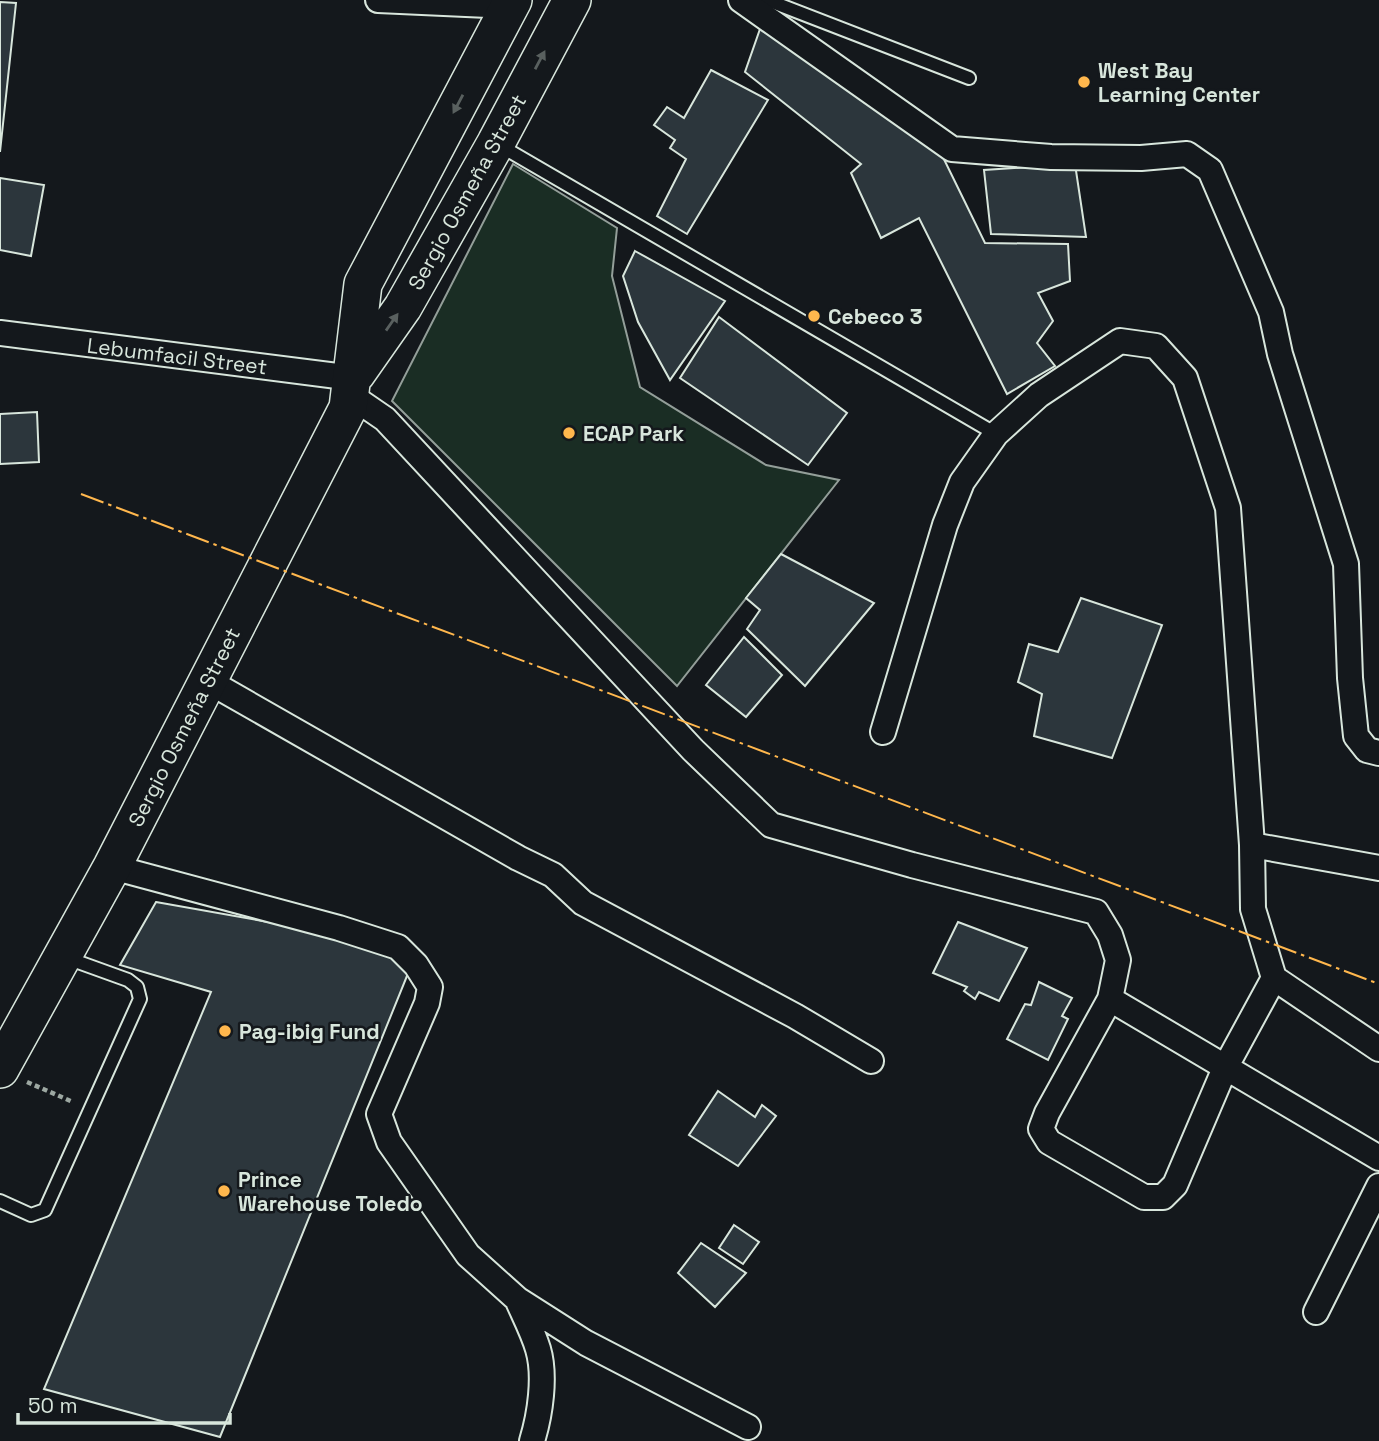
<svg xmlns="http://www.w3.org/2000/svg" width="1379" height="1441" viewBox="0 0 1379 1441" font-family="'Space Grotesk',sans-serif">
  <style>
    .green { fill: #1a2d24; stroke: #939e99; stroke-width: 2 }
    .building { fill: #2c363c; stroke: #d8e6dc; stroke-width: 2 }
    .lines { fill: none; stroke-linecap: round; stroke-linejoin: round }
    .lane-casing { stroke: #d8e6dc; stroke-width: 16 }
    .street-casing { stroke: #d8e6dc; stroke-width: 28 }
    .secondary-casing { stroke: #d8e6dc; stroke-width: 40 }
    .path { stroke: #9da8a2; stroke-width: 4.5; stroke-dasharray: 5 3.5; stroke-linecap: butt }
    .lane { stroke: #14181c; stroke-width: 12 }
    .street { stroke: #14181c; stroke-width: 24 }
    .secondary { stroke: #14181c; stroke-width: 37 }
    .power { stroke: #ffb74d; stroke-width: 2; stroke-dasharray: 24 5 3.5 5; stroke-linecap: butt }
    .oneway { fill: #59605f }
    .poi-dot { fill: #ffb74d; stroke: #14181c; stroke-width: 2.5 }
    .labels { text-anchor: middle; dominant-baseline: central; stroke-width: 5; stroke-linejoin: round; paint-order: stroke }
    .poi-label { font-size: 21px; font-weight: bold; fill: #d8e6dc; stroke: #14181c; text-anchor: start }
    .street-label { font-size: 21px; fill: #d8e6dc; stroke: #14181c }
  </style>
  <rect width="100%" height="100%" fill="#14181c"/>
  <!-- green -->
  <path class="green" d="M513 164 617 228 612 276 640 387 766 465 839 480 677 686 392 401Z"/>
  <!-- building -->
  <path class="building" d="M0 2 16 3 0 152Z
    M760 29 937 145 985 243 1068 244 1070 281 1038 293 1053 321 1037 343 1055 366 1007 394 919 218 881 238 851 173 861 164 745 72Z
    M711 70 768 100 687 234 657 216 686 159 670 148 675 140 654 125 667 107 684 118Z
    M1075 164 1086 237 991 234 984 170Z
    M0 178 44 185 31 256 0 250Z
    M635 251 725 301 670 380 638 322 623 276Z
    M719 317 847 413 808 465 680 378Z
    M37 412 39 462 0 464V414Z
    M781 554 874 603 805 686 747 629 760 610 746 598Z
    M1081 598 1162 625 1112 758 1034 736 1042 694 1018 682 1029 644 1058 652Z
    M744 637 782 675 746 717 706 685Z
    M156 902 336 934 399 952 409 971 220 1437 44 1389 211 992 120 965Z
    M958 922 1027 948 999 1001 979 992 975 999 964 991 967 987 933 973Z
    M1039 982 1072 998 1062 1016 1068 1019 1048 1060 1007 1039 1025 1004 1031 1005Z
    M718 1091 755 1117 762 1105 776 1116 738 1166 689 1135Z
    M734 1225 759 1242 743 1264 719 1248Z
    M701 1243 746 1273 715 1307 678 1273Z"/>
  <g class="lines">
    <!-- lane casing -->
    <g class="lane-casing">
      <path id="lane" d="M767 0 969 78
        M499 145 996 434
        M0 1201 31 1215 45 1210 140 999 137 987 128 980 67 958"/>
    </g>
    <!-- street casing -->
    <g class="street-casing">
      <path id="street" d="M378 0 510 6
        M741 0 952 149 1051 157 1141 158 1187 154 1210 170 1271 312 1280 354 1346 564 1350 678 1356 736 1367 750 1379 753
        M0 333 353 378
        M350 395 385 419 693 750 771 825 912 865 1096 912 1110 935 1118 960 1110 999 1379 1158
        M208 681 518 858 553 875 583 903 795 1016 871 1061
        M883 732 945 525 962 482 996 434 1039 395 1120 341 1156 346 1185 378 1228 508 1252 845 1379 868
        M112 867 339 928 398 947 416 965 430 987 427 1003 379 1114 389 1142 468 1255 517 1299 586 1343 748 1427
        M1274 978 1379 1049
        M1110 999 1047 1113 1041 1129 1049 1142 1144 1197H1163L1175 1185 1225 1068 1274 978 1253 909 1252 845
        M517 1299C524 1315 533 1332 538 1349 546 1376 540 1415 532 1441
        M1316 1312 1379 1186"/>
    </g>
    <!-- secondary casing -->
    <g class="secondary-casing">
      <path id="secondary" d="M356 374 403 307 496 143 572 0
        M0 1069 112 867 348 408 363 284 513 0"/>
    </g>
    <!-- path -->
    <path class="path" d="M27 1082 73 1102"/>
    <!-- lane -->
    <use href="#lane" class="lane"/>
    <!-- street -->
    <use href="#street" class="street"/>
    <!-- secondary -->
    <use href="#secondary" class="secondary"/>
    <!-- power -->
    <path class="power" d="M81 494 1379 984"/>
  </g>
  <!-- one-way arrows -->
  <defs><path id="oneway-solid" d="M-6-.8H1V-3.2L6.5 0L1 3.2V.8H-6Z" transform="scale(1.75)"/></defs>
  <g class="oneway">
    <use href="#oneway-solid" transform="translate(540 60) rotate(-62)"/>
    <use href="#oneway-solid" transform="translate(458 104) rotate(118)"/>
    <use href="#oneway-solid" transform="translate(392 322) rotate(-55)"/>
  </g>
  <!-- markers -->
  <g class="poi-dot">
    <circle cx="1084" cy="82" r="7"/>
    <circle cx="814" cy="316" r="7"/>
    <circle cx="569" cy="433" r="7"/>
    <circle cx="225" cy="1031" r="7"/>
    <circle cx="224" cy="1191" r="7"/>
  </g>
  <g class="labels">
    <!-- poi labels -->
    <g class="poi-label">
      <text x="1098" y="70">West Bay<tspan x="1098" dy="24">Learning Center</tspan></text>
      <text x="828" y="316">Cebeco 3</text>
      <text x="583" y="433">ECAP Park</text>
      <text x="239" y="1031">Pag-ibig Fund</text>
      <text x="238" y="1179">Prince<tspan x="238" dy="24">Warehouse Toledo</tspan></text>
    </g>
    <!-- street labels -->
    <g class="street-label">
      <text transform="translate(467 192) rotate(-61)">Sergio Osmeña Street</text>
      <text transform="translate(177 356) rotate(7)">Lebumfacil Street</text>
      <text transform="translate(184 727) rotate(-63)">Sergio Osmeña Street</text>
    </g>
  </g>
  <!-- scale -->
  <path d="M18 1413v10h212v-10" fill="none" stroke="#d8e6dc" stroke-width="3.5"/>
  <text x="28" y="1413" font-size="21" fill="#d8e6dc" stroke="#14181c" stroke-width="5" paint-order="stroke">50 m</text>
</svg>
